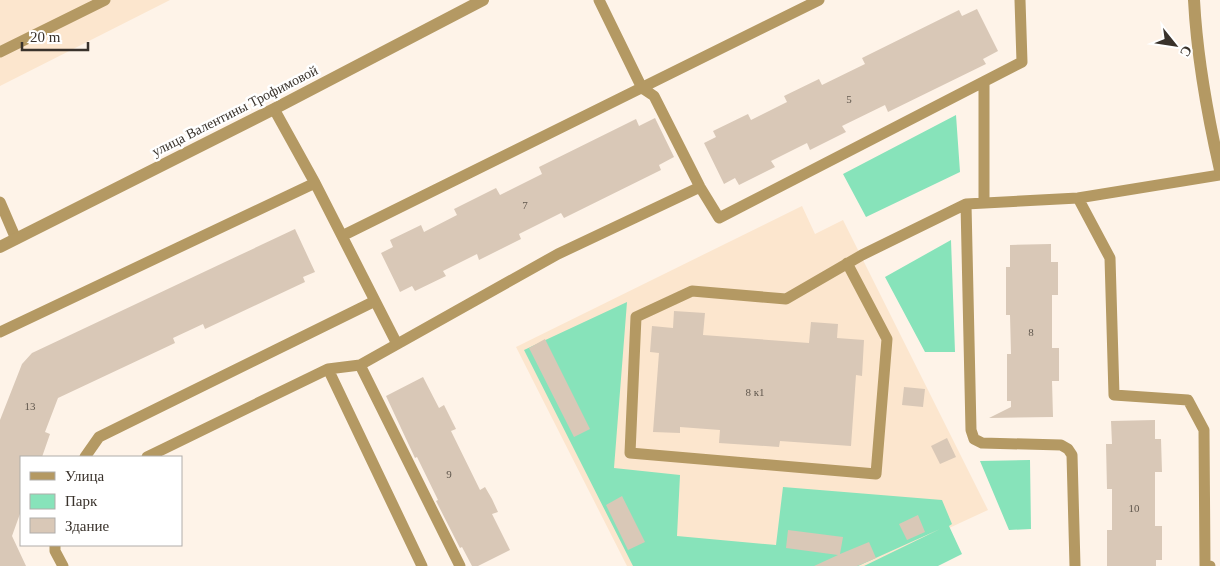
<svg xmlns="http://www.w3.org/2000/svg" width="1220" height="566" viewBox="0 0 1220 566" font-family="Georgia,serif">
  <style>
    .built { fill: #fce6ce }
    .green { fill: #87e3ba }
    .building { fill: #d9c8b7 }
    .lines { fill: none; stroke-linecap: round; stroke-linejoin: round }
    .lane { stroke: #b49963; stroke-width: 11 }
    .street { stroke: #b49963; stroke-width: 12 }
    .labels { text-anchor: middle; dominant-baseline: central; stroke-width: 5; stroke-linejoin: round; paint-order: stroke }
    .number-label { font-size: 11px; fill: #61584e }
    .street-label { font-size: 14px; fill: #39322b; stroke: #fff }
  </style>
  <rect width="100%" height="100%" fill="#fef3e8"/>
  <!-- built -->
  <path class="built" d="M0 0H170L0 86Z
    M802 206 815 234 843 220 988 510 867 566H627L516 347Z"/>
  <!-- green -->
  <path class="green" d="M956 115 960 172 866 217 843 174Z
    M951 240 955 352H925L885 277Z
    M627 302 614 468 680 475 677 536 776 545 783 487 942 500 952 524 949 526 962 554 938 566H864L940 529 858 566H633L524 350Z
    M1030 460 1031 529 1009 530 980 461Z"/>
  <!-- building -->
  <path class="building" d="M977 9 998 51 983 59 986 64 888 112 885 105 842 126 846 132 810 150 807 143 771 161 775 167 739 185 735 178 724 184 704 143 716 137 713 131 748 114 751 120 787 102 784 96 819 79 822 85 865 64 862 58 959 10 962 16Z
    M655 118 674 157 659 165 661 170 564 218 561 213 519 234 521 239 479 260 477 254 443 271 446 276 415 291 412 286 400 292 381 253 393 247 390 240 421 225 424 232 457 215 454 209 496 188 500 195 542 174 539 167 636 119 639 126Z
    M295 229 315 272 303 277 305 282 205 329 203 324 173 338 175 343 58 398 45 432 50 434 42 457H21V511L12 536 26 566H0V420L22 364 32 353Z
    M1051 244V262H1058V295H1052V348H1059V381H1052L1053 417 989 418 1011 407V401H1007V354H1011L1010 315H1006V267H1010V245Z
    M674 311 705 313 703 335 809 343 811 322 838 324 837 338 864 340 862 376 856 375 851 446 780 441 779 447 719 443 720 430 680 427V433L653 432 659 353 650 352 652 326 673 328Z
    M545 339 590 429 574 437 529 348Z
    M423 377 439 408 444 405 456 429 451 431 480 490 485 487 492 499 498 512 492 514 510 550 478 566H472L462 547 460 548 436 501 438 500 417 457 415 458 386 396Z
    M904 387 925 389 923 407 902 405Z
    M1155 420V439H1161L1162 472H1155V526H1162V560H1156V566H1107V530H1112V489H1107L1106 444H1112L1111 421Z
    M947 438 956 457 940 464 931 446Z
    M622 496 645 542 628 550 606 505Z
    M918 515 925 532 907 540 899 524Z
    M788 530 843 537 840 554 869 542 876 558 857 566H814L838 555 786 548Z"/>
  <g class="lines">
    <!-- lane -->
    <path class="lane" d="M599 0 642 88 654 96 700 187 719 218 1022 62 1020 0
      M0 52 105 0
      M984 82V202
      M274 109 315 183
      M1078 198 1110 258 1114 395 1188 400 1204 430 1205 566H1210
      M0 202 16 239
      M342 236 819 0
      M847 263 887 339 876 474 630 453 636 317 692 291 786 299 862 255 966 204
      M0 332 315 183 397 344
      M360 365 460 566
      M328 369 422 566
      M85 457 99 437 373 302
      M147 457 328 369 360 365 558 254 700 187
      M55 545V551L63 566
      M1075 566 1072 455 1068 449 1061 445 982 443 974 439 971 430 966 204 1078 198 1220 175"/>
    <!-- street -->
    <path class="street" d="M1194 0C1197 58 1207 113 1220 170
      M0 247 274 109 483 0"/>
  </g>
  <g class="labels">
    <!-- number labels -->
    <g class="number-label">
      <text x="849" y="99">5</text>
      <text x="525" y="205">7</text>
      <text x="1031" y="332">8</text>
      <text x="755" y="392">8 к1</text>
      <text x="30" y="406">13</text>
      <text x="449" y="474">9</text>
      <text x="1134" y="508">10</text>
    </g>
    <!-- street labels -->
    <g class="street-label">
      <text transform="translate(235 111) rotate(-27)">улица Валентины Трофимовой</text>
    </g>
  </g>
  <!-- legend -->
  <rect x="20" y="456" width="162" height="90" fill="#ffffff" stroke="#b0adaa"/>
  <rect x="30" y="472" width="25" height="8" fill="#b49963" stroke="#b0adaa"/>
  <text x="65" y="481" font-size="15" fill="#39322b">Улица</text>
  <rect x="30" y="494" width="25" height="15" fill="#87e3ba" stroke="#b0adaa"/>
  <text x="65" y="506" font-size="15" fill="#39322b">Парк</text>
  <rect x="30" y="518" width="25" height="15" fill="#d9c8b7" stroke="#b0adaa"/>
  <text x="65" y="531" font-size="15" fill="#39322b">Здание</text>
  <!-- north arrow -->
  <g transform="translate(1175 45) rotate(120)" stroke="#ffffff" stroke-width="4" paint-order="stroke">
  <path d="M0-4L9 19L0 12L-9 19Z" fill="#39322b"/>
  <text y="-8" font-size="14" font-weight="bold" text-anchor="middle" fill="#39322b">С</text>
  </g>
  <!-- scale -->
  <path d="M22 42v8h66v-8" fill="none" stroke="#39322b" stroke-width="2.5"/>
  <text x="30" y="42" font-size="15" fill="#39322b" stroke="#ffffff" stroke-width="4" paint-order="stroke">20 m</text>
</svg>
